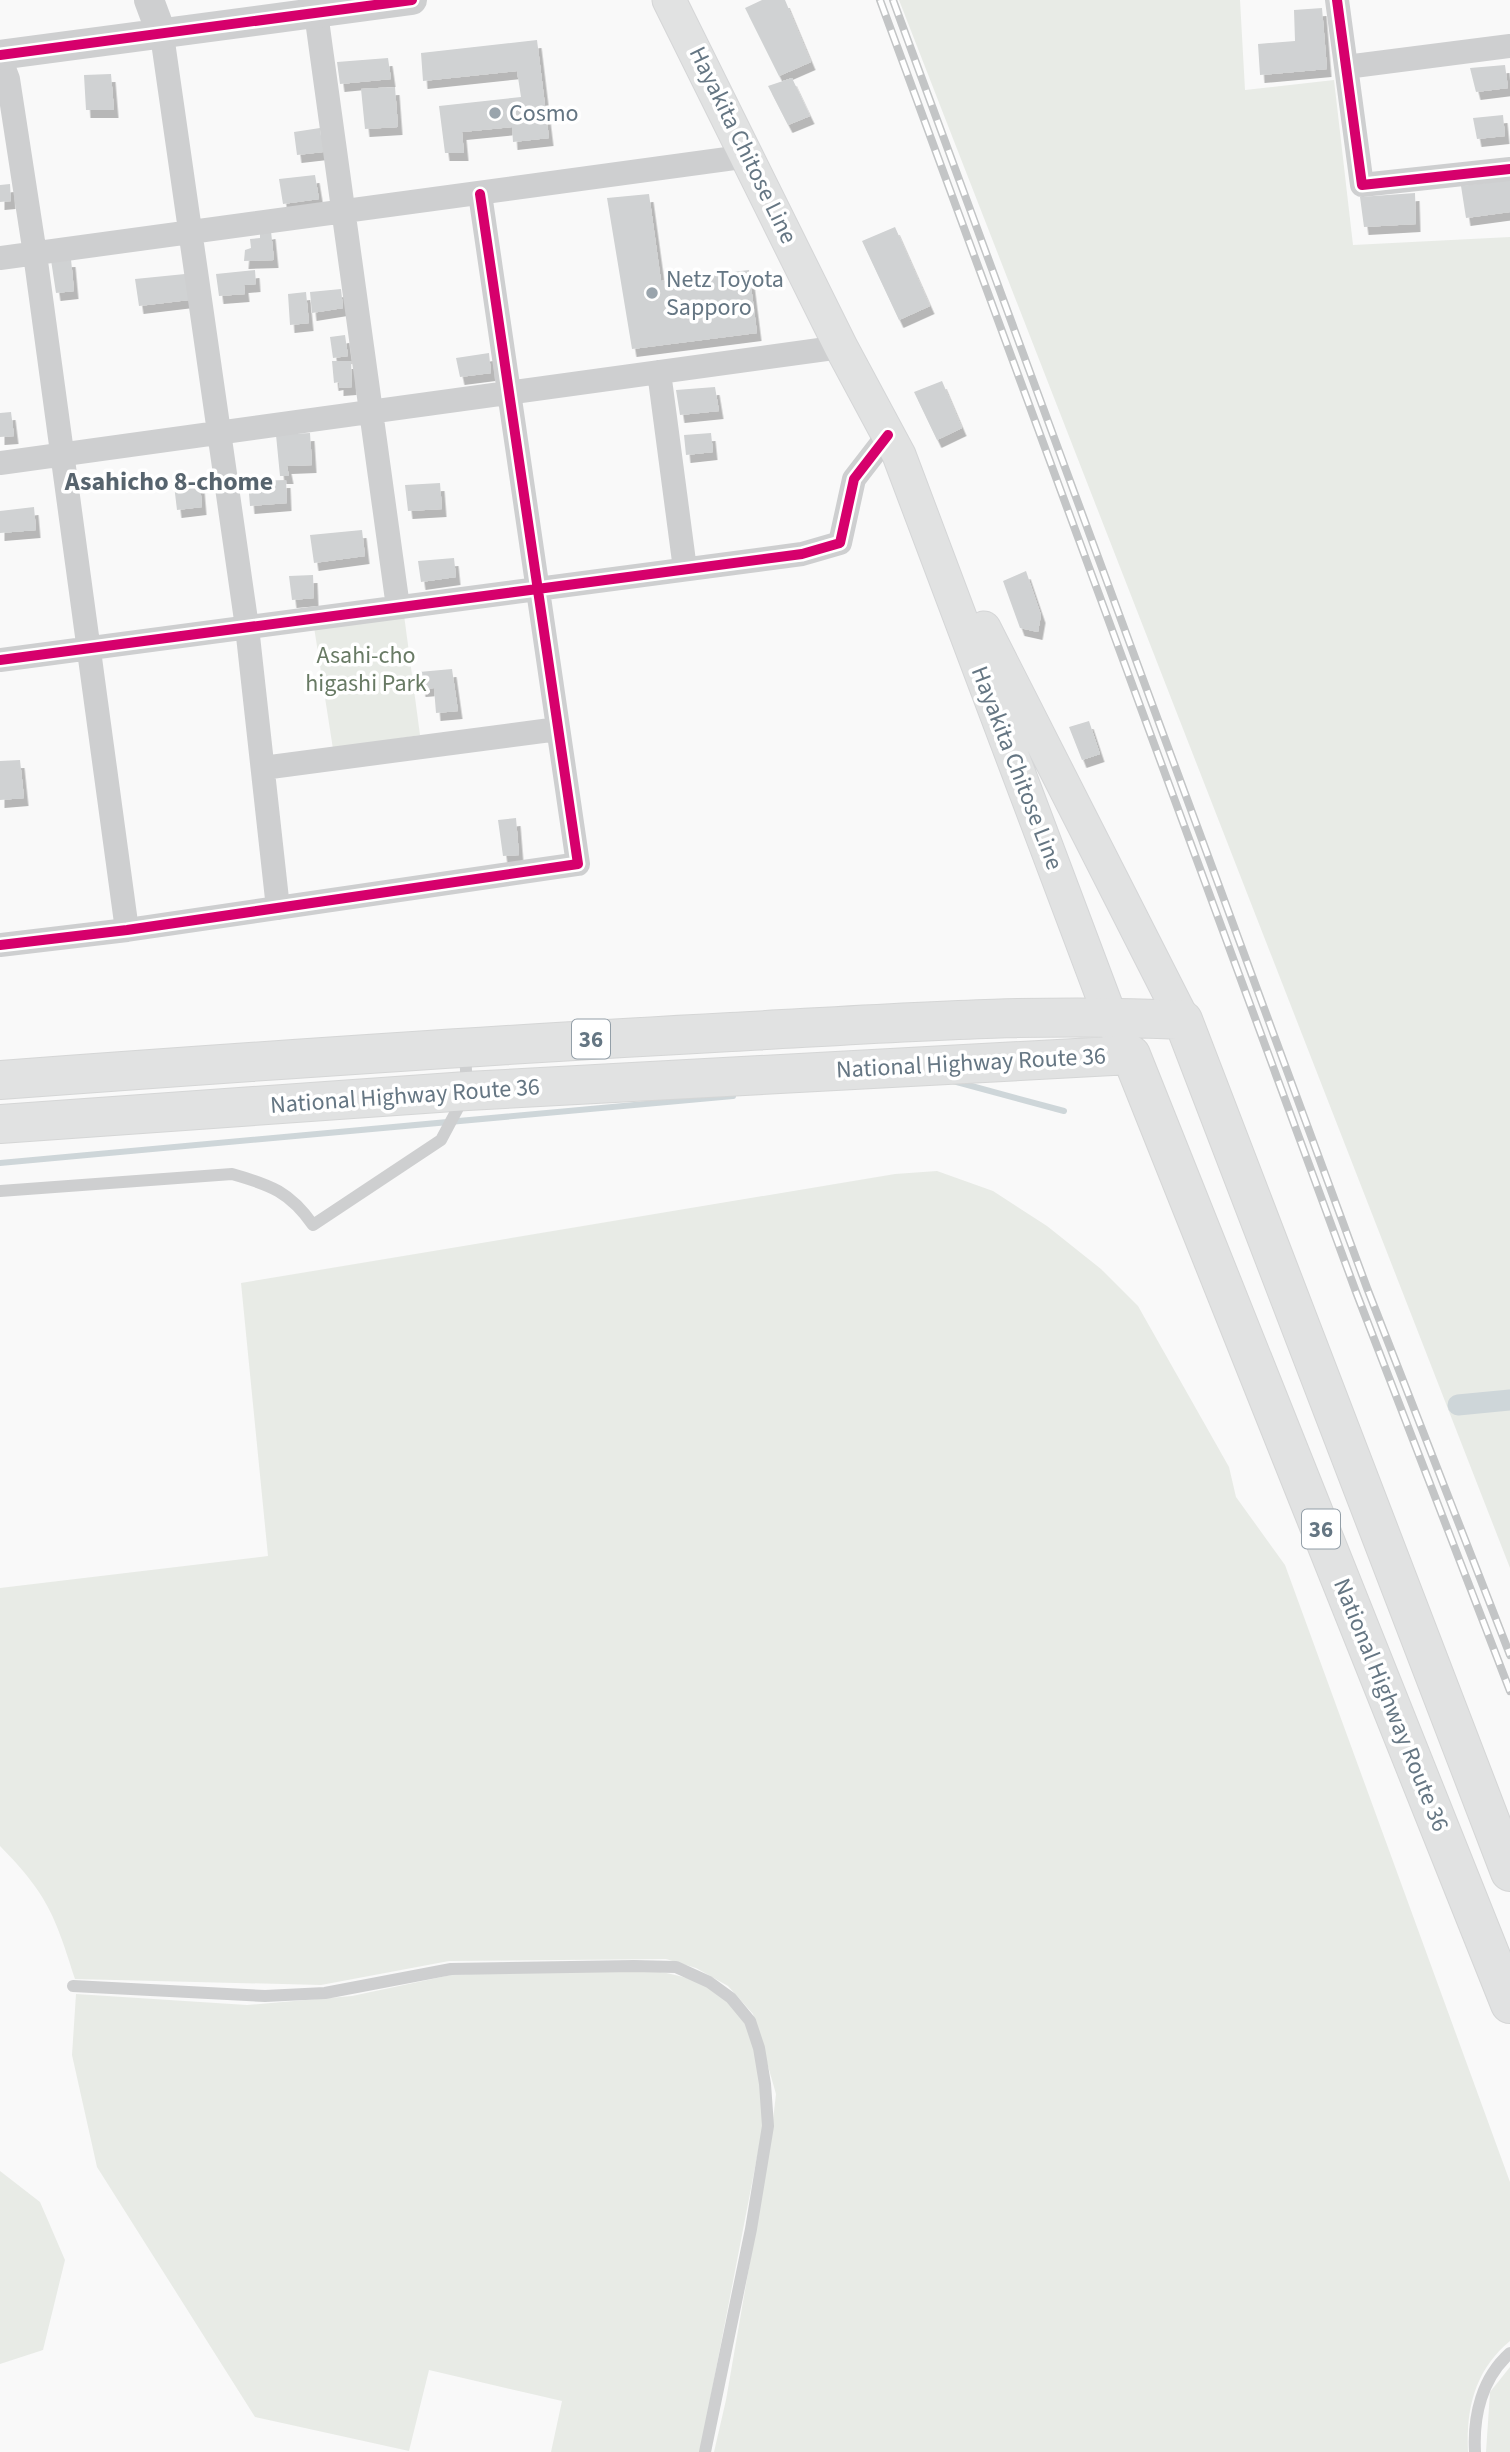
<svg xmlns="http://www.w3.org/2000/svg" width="1510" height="2452" viewBox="0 0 1510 2452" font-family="'Source Sans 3',sans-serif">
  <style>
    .green { fill: #e8ebe6 }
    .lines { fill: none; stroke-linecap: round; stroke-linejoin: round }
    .stream { stroke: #ced6d9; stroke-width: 6 }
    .canal { stroke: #ced6d9; stroke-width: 21 }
    .building { fill: #d0d2d3; filter: url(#shadow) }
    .secondary-casing { stroke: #d5d6d7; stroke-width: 35 }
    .trunk-casing { stroke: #d5d6d6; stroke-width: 40 }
    .service { stroke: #cecfd0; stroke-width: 12 }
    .minor { stroke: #cecfd0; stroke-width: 24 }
    .tertiary { stroke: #cecfd0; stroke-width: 30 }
    .secondary { stroke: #e1e2e2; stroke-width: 33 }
    .trunk { stroke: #e1e2e2; stroke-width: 38 }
    .rail-casing { stroke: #c3c5c6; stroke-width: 8 }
    .rail { stroke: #fff; stroke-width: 5; stroke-dasharray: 16; stroke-linecap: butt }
    .cycleway-casing { stroke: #fff; stroke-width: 15 }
    .cycleway { stroke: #d6006c; stroke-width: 10 }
    .poi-dot { fill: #99a4ac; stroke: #fff; stroke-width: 2.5 }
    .labels { text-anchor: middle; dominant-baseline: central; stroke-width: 7; stroke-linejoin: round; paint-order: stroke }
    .shield { fill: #fff; stroke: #939fa8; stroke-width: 2 }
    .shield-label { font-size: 23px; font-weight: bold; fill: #657683 }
    .poi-label { font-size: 24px; fill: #657683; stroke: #fff; text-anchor: start }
    .street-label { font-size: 24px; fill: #657683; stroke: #fff }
    .park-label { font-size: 24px; fill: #687a64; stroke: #fff }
    .neighbourhood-label { font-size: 26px; font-weight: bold; fill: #57646e; stroke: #fff }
  </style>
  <defs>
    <filter id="shadow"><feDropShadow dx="4.5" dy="8" stdDeviation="0" flood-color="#0004"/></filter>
  </defs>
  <rect width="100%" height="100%" fill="#f9f9f9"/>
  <!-- green -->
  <path class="green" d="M899 0H1240L1245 90 1334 80 1353 245 1510 237V1568Z
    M404 615 420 735 333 749 314 627Z
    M937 1171 993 1191 1047 1226 1101 1269 1138 1306 1229 1467 1236 1497 1285 1565 1510 2182V2341C1475 2370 1466 2408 1468 2452H714L726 2400 770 2146 776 2094 753 2014 728 1986 696 1968 666 1959 449 1961 321 1985 75 1979C55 1915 47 1894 0 1846V1588L268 1556 241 1283 895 1174Z
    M530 1971C597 1971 696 1954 743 2016 758 2037 761 2095 764 2121L700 2452H551L562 2401 429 2370 409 2451 255 2417 97 2167 72 2055 76 1994 247 2005 352 1996 451 1975Z
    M0 2171 40 2202 65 2260 43 2350 0 2364Z
    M1510 2367V2452H1486L1490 2392Z"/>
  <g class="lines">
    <!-- stream -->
    <path class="stream" d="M953 1081 1064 1111
      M0 1163 733 1096"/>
    <!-- canal -->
    <path class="canal" d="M1458 1405 1510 1400"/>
  </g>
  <!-- building -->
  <path class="building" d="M762 0H785L811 62 779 76 745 8Z
    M1322 8 1327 69 1260 75 1258 44 1295 41 1294 10Z
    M537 40 549 138 513 142 512 127 462 132 464 153H445L439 106 521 97 517 71 423 81 421 53Z
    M388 58 391 79 340 84 337 62Z
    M1505 65 1508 88 1476 92 1470 68Z
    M111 74 114 110H86L84 75Z
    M792 78 810 116 788 125 768 86Z
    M395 87 398 127 365 129 361 89Z
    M1503 115 1505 136 1477 139 1473 118Z
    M320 128 323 152 297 155 294 132Z
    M315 175 319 199 283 204 279 179Z
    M1510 180V212L1466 218 1461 186Z
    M10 184 11 201 0 202V185Z
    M1415 193 1416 224 1364 227 1360 197Z
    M649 194 661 281 749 270 757 333 632 349 607 198Z
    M895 227 930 306 899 320 862 241Z
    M271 231 274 260 244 261 245 250 251 248 250 239 260 238V233Z
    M71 259 74 291 56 293 51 260Z
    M255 270 256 284 244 285 245 294 219 296 216 274Z
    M185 274 189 300 139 306 135 279Z
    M341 289 343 308 312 313 310 292Z
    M306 292 309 323 290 325 288 294Z
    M345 335 348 356 333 358 330 337Z
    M489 353 491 373 460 377 456 358Z
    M332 361H351L352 387 339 388V382L334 383Z
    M942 381 962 428 937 440 914 392Z
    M715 387 719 411 680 415 676 390Z
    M11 412 14 436 0 437V413Z
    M310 433 312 465 287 466 289 476H280L276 435Z
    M711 433 713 452 686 455 684 435Z
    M286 480 287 503 250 506 248 481Z
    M200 483 202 507 177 510 174 485Z
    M440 483 442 509 408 511 405 485Z
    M34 507 36 530 0 533V511Z
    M362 530 365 556 314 563 310 535Z
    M454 558 456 577 421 582 418 561Z
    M1026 571 1041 615 1038 632 1020 628 1003 581Z
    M313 575 314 598 292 600 289 576Z
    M452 669 458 711 436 713 434 688 421 689 419 672Z
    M1089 721 1100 754 1082 760 1069 727Z
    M20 760 24 798 0 800V761Z
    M516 818 519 855 503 856 498 820Z"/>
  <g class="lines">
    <!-- secondary casing -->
    <g class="secondary-casing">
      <path id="secondary" d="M669 0 841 347 899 455 1110 1016 1122 1039
        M984 628 1183 1020"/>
    </g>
    <!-- trunk casing -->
    <g class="trunk-casing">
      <path id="trunk" d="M1183 1020 1510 1872
        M1131 1055 1510 2004
        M0 1080C243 1062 487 1045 731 1032 881 1024 1032 1012 1183 1020
        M0 1124 467 1091 1131 1055"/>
    </g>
    <!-- service -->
    <path class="service" d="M0 1191 232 1174C271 1185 290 1192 313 1225L441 1140 467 1091 465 1050
      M73 1986 265 1996 325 1993 451 1969 634 1966 676 1967 709 1982 731 1998 750 2021 759 2048 765 2084 768 2126 751 2229 705 2452
      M1475 2452C1473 2415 1482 2378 1510 2353"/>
    <!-- minor -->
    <path class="minor" d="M1337 0 1362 185 1510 169
      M316 13 398 607
      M162 35 247 627 278 908
      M0 58 8 79 35 254 127 930
      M1346 67 1510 46
      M0 258 749 156
      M659 372 685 569
      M0 463 841 347
      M0 660 802 554 840 543 854 479 888 435
      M263 768 558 729
      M0 945 127 930 578 864 480 194"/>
    <!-- tertiary -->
    <path class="tertiary" d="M149 0 162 35
      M0 55 412 0"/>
    <!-- secondary -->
    <use href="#secondary" class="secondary"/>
    <!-- trunk -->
    <use href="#trunk" class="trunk"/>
    <!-- rail casing -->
    <g class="rail-casing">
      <path id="rail" d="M880 0 1356 1292 1510 1691
        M893 0 1367 1288 1510 1655"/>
    </g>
    <!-- rail -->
    <use href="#rail" class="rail"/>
    <!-- cycleway casing -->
    <g class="cycleway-casing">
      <path id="cycleway" d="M1337 0 1362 185 1510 169
        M0 55 412 0
        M0 660 802 554 840 543 854 479 888 435
        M0 945 127 930 578 864 480 194"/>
    </g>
    <!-- cycleway -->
    <use href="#cycleway" class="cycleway"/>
  </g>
  <!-- markers -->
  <g class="poi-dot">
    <circle cx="495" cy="113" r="7"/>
    <circle cx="652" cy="293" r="7"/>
  </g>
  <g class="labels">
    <!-- shield labels -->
    <g class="shield">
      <rect x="572" y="1019.5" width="38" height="39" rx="5"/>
      <rect x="1302" y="1509.5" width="38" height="39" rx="5"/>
    </g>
    <g class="shield-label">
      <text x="591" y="1039">36</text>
      <text x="1321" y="1529">36</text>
    </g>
    <!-- poi labels -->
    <g class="poi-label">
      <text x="509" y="113">Cosmo</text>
      <text x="666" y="279">Netz Toyota<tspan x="666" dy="28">Sapporo</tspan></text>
    </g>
    <!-- street labels -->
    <g class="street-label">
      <text transform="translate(743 145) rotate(64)">Hayakita Chitose Line</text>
      <text transform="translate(1017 768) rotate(69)">Hayakita Chitose Line</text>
      <text transform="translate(971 1063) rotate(-3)">National Highway Route 36</text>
      <text transform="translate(405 1096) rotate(-4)">National Highway Route 36</text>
      <text transform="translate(1391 1705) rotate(68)">National Highway Route 36</text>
    </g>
    <!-- park labels -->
    <g class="park-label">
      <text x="366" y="655">Asahi-cho<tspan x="366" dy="28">higashi Park</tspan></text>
    </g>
    <!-- neighbourhood labels -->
    <g class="neighbourhood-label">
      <text x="169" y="481">Asahicho 8-chome</text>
    </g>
  </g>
</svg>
